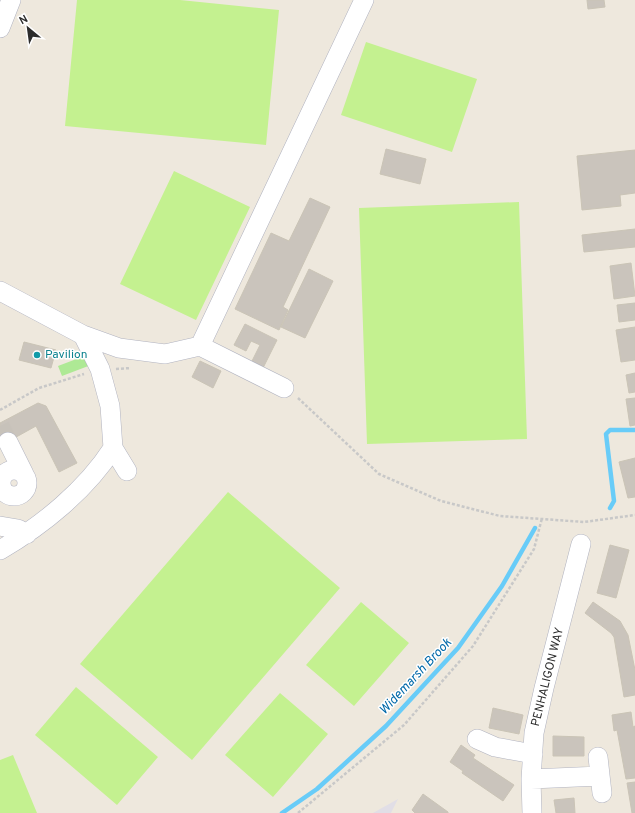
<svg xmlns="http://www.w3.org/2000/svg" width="635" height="813" viewBox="0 0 635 813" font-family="Overpass,sans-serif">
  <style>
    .industrial { fill: #e1dee6 }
    .green { fill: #aee995 }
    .pitch { fill: #c4f190 }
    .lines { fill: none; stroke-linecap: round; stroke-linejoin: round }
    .stream { stroke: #68ccf8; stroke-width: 4.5 }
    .building { fill: #cac4bc; stroke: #cac4b6 }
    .minor-tunnel { stroke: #c7c2ba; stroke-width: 19; stroke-dasharray: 19 10; stroke-linecap: butt }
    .minor-casing { stroke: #b1b3c0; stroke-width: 20 }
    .path { stroke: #c8c8c8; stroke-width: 2.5; stroke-dasharray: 3 2; stroke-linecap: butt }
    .minor { stroke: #fff; stroke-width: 19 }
    .culture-dot { fill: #0f9aa8; stroke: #fff; stroke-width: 1.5 }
    .labels { text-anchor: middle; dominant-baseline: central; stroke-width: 3; stroke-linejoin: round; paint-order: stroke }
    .culture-label { font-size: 12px; fill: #0d838f; stroke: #fff; text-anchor: start }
    .street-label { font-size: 12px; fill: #2c2c2c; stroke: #fff }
    .water-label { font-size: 13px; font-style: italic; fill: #0269a9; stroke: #fff }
  </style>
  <rect width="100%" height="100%" fill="#eee8dd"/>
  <!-- industrial -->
  <path class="industrial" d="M398 799 391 813H373Z"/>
  <!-- green -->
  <path class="green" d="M87 355 91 365 62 376 58 366Z"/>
  <!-- pitch -->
  <path class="pitch" d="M77 0H180L279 10 266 145 65 126Z
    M366 42 477 79 452 152 341 115Z
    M174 171 250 207 196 320 120 284Z
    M519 202 527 439 367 444 359 208Z
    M228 492 340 588 192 760 80 664Z
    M361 602 409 643 354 706 306 665Z
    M76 687 158 757 117 805 35 735Z
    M280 693 328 734 273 797 225 755Z
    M13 755 37 813H0V760Z"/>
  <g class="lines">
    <!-- stream -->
    <path class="stream" d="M610 508 614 501 606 434 610 430H635
      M282 813 317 789 386 726 458 648 502 586 535 528"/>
  </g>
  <!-- building -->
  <path class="building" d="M587 0H604L605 7 588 9Z
    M386 149 426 159 420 184 380 174Z
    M635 150V193L620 195 621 206 582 210 577 156Z
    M310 198 330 207 283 307 288 310 279 330 235 309 271 233 289 241Z
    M635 229V247L584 252 582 235Z
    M631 263 635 296 614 299 610 266Z
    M309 269 333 281 305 338 281 327Z
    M635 303V320L619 322 617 305Z
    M245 324 277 340 263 368 251 363 260 345 251 341 246 351 234 345Z
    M635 327V360L621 362 616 330Z
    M24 342 56 350 51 368 19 360Z
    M200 361 221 371 213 388 192 377Z
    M635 373V392L629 393 626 375Z
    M635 398V425L630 426 626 399Z
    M38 403 46 406 77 463 59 472 36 426 0 446V423Z
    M635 458V497L628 498 619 462Z
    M610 545 629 550 616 598 597 593Z
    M593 602 620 621 628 635 635 670V695L624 697 614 637 611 633 585 613Z
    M493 708 523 715 519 734 489 728Z
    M631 712 633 727 635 726V778L626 779 617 730 614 731 612 715Z
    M553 736 584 737V756H553Z
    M461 745 475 755 473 758 514 785 503 801 462 773 463 771 450 762Z
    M635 782V813H632L627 783Z
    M423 794 448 812V813H415L412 810Z
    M574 798 575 813H556L554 800Z"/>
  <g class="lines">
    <!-- minor-tunnel -->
    <path class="minor-tunnel" d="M0 426 8 442"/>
    <!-- minor casing -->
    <g class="minor-casing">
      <path id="minor" d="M0 28 11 0
        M0 291 83 335 100 369 110 406 113 448 127 471
        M83 335 119 348 165 354 200 346 364 0
        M200 346 284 388
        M8 442 24 474
        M1 483a13 13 0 1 1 26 0a13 13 0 1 1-26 0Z
        M0 526 18 529 27 534
        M0 550C43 525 86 490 113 448
        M477 739 495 747 533 754
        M598 757 602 793
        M531 779 600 776
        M532 813 531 779 534 733 544 688 581 544"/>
    </g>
    <!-- path -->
    <path class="path" d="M116 369 131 368
      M298 398 379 474 441 501 500 516 584 522 635 515
      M0 410 39 388 84 374
      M298 813 404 725 473 646 534 549 542 518"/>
    <!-- minor -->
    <use href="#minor" class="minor"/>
  </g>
  <!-- markers -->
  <circle class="culture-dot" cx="37" cy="355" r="4"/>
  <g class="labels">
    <!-- culture labels -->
    <g class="culture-label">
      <text x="45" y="355">Pavilion</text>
    </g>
    <!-- street labels -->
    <g class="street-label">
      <text transform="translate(548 677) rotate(-76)">PENHALIGON WAY</text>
    </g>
    <!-- water labels -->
    <g class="water-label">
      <text transform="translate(416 677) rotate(-47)">Widemarsh Brook</text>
    </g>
  </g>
  <!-- north arrow -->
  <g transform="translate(28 28) rotate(331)" stroke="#ffffff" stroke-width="3" paint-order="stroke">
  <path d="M0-3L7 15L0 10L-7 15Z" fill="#2c2c2c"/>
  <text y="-6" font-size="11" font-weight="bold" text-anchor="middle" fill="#2c2c2c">N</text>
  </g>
</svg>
